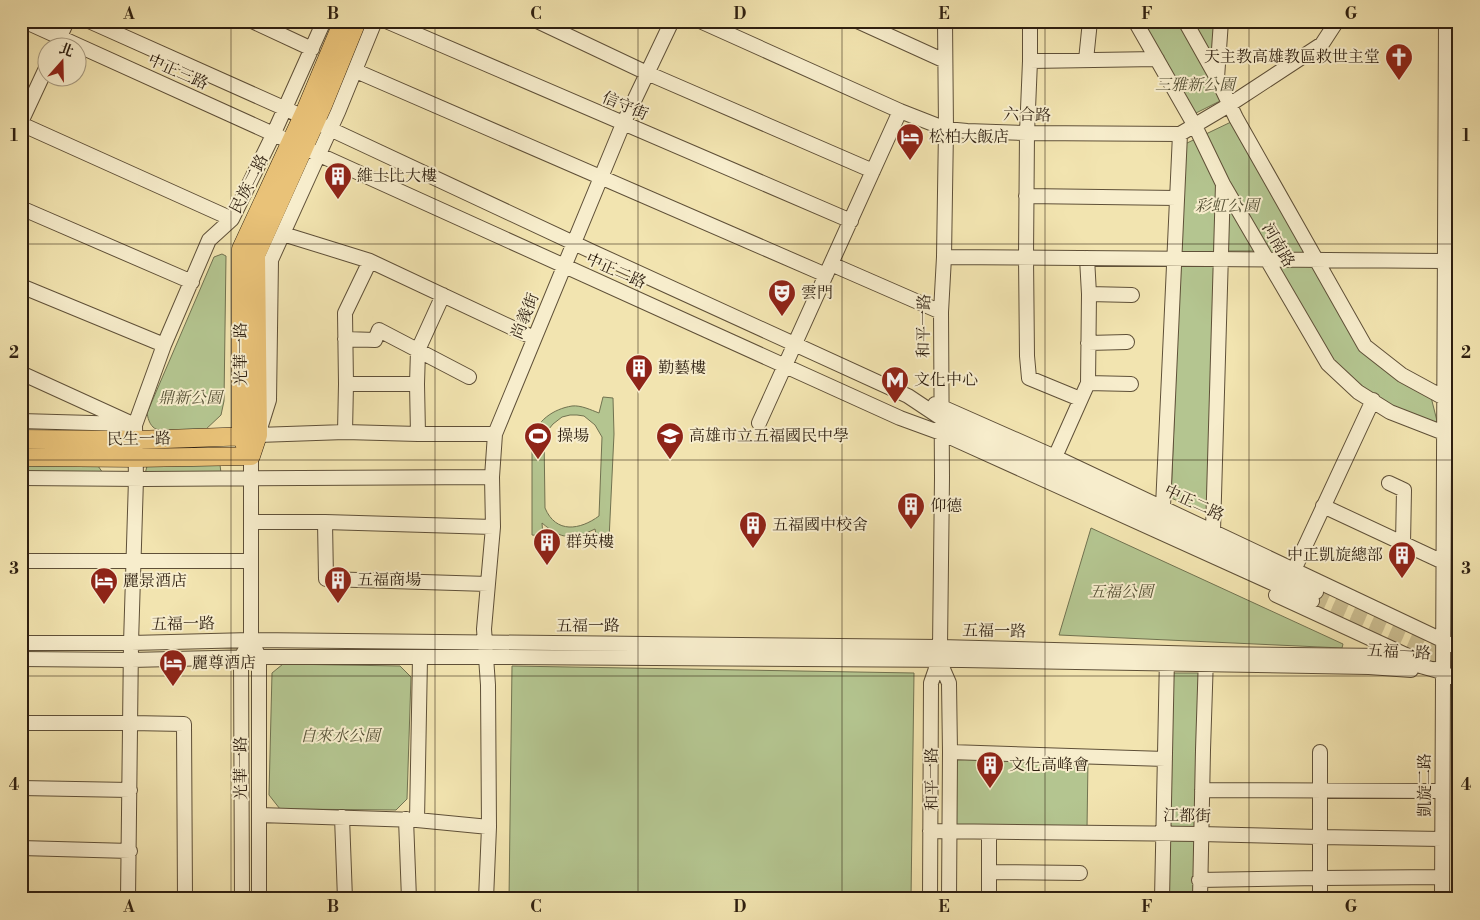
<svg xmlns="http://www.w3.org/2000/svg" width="1480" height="920" viewBox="0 0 1480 920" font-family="'Libre Bodoni','Noto Serif TC',serif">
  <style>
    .green { fill: #b4c590; stroke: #717250; fill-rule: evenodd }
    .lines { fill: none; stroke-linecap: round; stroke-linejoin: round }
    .minor-tunnel { stroke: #cbbd90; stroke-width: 14; stroke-dasharray: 14 7; stroke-linecap: butt }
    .minor-casing { stroke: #5f5038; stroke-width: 16 }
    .major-casing { stroke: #2e1f10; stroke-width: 19 }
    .minor { stroke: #f7edcc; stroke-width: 14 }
    .major { stroke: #e9c278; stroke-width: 18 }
    .grid { fill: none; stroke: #2e1f10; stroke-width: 1; stroke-opacity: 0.55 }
    .labels { text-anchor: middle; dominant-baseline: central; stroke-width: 4; stroke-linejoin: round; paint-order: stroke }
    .poi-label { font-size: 16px; fill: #2e1f10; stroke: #f7edcc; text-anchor: start }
    .street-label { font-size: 16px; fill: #2e1f10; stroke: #f7edcc }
    .park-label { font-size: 16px; font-style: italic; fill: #565136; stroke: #f7edcc }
    .neatline { fill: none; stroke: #2e1f10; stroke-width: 2 }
    .grid-label { font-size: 16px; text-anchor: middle; font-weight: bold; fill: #2e1f10 }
  </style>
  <rect width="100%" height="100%" fill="#f2e4b0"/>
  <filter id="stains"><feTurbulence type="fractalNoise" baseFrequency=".004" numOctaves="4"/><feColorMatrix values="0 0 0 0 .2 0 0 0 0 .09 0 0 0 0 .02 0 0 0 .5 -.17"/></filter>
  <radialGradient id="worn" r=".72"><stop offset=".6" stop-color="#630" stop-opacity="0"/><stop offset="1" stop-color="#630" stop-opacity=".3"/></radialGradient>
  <!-- green -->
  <path class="green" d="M1139 21H1178L1224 99 1192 115Z
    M1189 21H1216L1213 62Z
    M1231 122 1351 333 1431 397 1438 425 1392 407 1362 386 1334 362 1270 251H1218L1209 514 1171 498 1185 144Z
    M222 254 226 256 224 401 221 415 204 431C192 431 161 435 153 427 149 423 148 418 147 413L214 257Z
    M603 397 613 398 614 434 609 540H597L595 529C572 540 562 540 542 523L543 536 532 535V440C536 421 553 409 572 406 581 405 591 410 599 413ZM570 415H577L584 416 595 425 602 437 599 516C580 530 556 534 545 508L544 435 553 424 562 417Z
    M214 463 220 465 221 473 145 474 147 466Z
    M21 464 98 466 103 473 21 475Z
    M1091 528 1343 644 1342 648 1059 635Z
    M283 664 400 666 411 677 407 799 396 810 280 809 269 795 272 673Z
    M512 666 914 673 911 899H509Z
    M1170 673H1202L1198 899H1164Z
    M955 755 1088 760 1087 829 954 826Z"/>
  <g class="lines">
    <!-- minor-tunnel -->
    <path class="minor-tunnel" d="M1316 592 1447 653
      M1312 601 1459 670"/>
    <!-- minor casing -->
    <g class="minor-casing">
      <path id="minor" d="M24 21 900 418 941 433 1312 601
        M89 21 315 122 593 252 908 396 941 418 1316 592
        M252 21 312 49
        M375 21 338 112 271 260 269 400 258 435 345 432 418 434H495
        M386 21 851 221
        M537 21 647 73 873 171
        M700 21 900 111 946 129 967 131 1027 133 1180 134 1229 105 1322 44 1337 21
        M857 21 945 61
        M1030 21V61L1027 133 1026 257 1027 356 1029 378 1080 399
        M1135 21 1195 126 1223 184 1328 364 1358 392 1390 412 1444 433
        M1185 21 1217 78 1236 118 1365 346 1402 375 1459 406
        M55 48 67 21
        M1086 60 1090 21
        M1030 61 1157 59
        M356 71 826 275
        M1217 78 1221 21
        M21 122 48 64
        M21 124 232 219
        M1026 196 1177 198
        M21 208 192 282
        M283 234 370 261 534 338
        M944 257 1444 261
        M831 264 941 312
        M21 286 164 345
        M1089 294 1132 295
        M345 339 375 340 379 330 469 377
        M1088 343 1127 342
        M21 373 135 425
        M1088 383 1131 384
        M346 384H417
        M935 404 1055 457 1459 648
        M21 421 127 424
        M759 423 900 111
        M345 432 346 384 345 313 370 261
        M418 434 417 384 418 350 443 295
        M251 456V640L259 657V899
        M1055 457 1088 383 1089 294 1087 258
        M21 478 144 479 492 477
        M1389 483 1404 490 1403 544
        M1323 506 1443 562
        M1163 507 1180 134
        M251 522H325L493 527
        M325 522 326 579 488 584
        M1213 531 1223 184
        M21 561H251
        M1294 570 1373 400
        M1276 595 1406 655
        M21 643H131L251 640 940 647 1206 654 1385 656 1442 672
        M21 659 131 660 259 657H503L962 660 1369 667 1411 670
        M939 660 949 683 950 752 949 899
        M1435 669 1459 680
        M21 723H131L184 724 185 899
        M950 752 1165 759
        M1320 752V899
        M21 788 130 790
        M1202 790 1442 791
        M259 815 417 820 489 827
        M342 817 345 899
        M406 819 409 899
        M417 820 420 658
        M930 831 1200 834 1319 837 1442 839
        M989 832V899
        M21 848 130 851
        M989 872 1080 873
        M1199 880 1321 878 1442 877
        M128 899 131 643 136 479 135 425 164 345 209 240 232 219 273 135 324 21
        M242 899 241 657 246 649
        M486 899 489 827 488 685 484 629 493 527 492 477 495 434 623 124 672 21
        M930 899 931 683 939 660 940 647 942 478 941 312 944 257 946 129 945 21
        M1162 899 1167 657
        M1200 899 1203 750 1206 657
        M1442 899 1446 21"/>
    </g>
    <!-- major casing -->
    <g class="major-casing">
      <path id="major" d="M21 439 135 440 252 436
        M251 456 241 437V249L306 109 343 21
        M251 456 258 435 256 255 323 105 357 21
        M21 457 136 458 251 456"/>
    </g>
    <!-- minor -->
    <use href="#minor" class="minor"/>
    <!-- major -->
    <use href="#major" class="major"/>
  </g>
  <!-- grid -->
  <path class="grid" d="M231 21V899M435 21V899M638 21V899M842 21V899M1045 21V899M1249 21V899M21 244H1459M21 460H1459M21 676H1459"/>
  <!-- icons -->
  <defs>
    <g id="church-pin" transform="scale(1.4375)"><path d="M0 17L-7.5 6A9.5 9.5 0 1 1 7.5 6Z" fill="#8f2418" stroke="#f7edcc"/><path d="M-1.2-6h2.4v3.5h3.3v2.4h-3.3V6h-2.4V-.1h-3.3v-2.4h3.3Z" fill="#fff"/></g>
    <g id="hotel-pin" transform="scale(1.4375)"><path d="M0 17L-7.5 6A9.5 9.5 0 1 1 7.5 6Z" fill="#8f2418" stroke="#f7edcc"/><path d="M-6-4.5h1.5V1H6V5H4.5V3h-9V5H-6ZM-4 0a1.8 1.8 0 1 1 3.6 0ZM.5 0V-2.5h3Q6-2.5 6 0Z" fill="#fff"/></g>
    <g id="building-pin" transform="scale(1.4375)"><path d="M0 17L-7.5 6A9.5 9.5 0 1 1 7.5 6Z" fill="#8f2418" stroke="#f7edcc"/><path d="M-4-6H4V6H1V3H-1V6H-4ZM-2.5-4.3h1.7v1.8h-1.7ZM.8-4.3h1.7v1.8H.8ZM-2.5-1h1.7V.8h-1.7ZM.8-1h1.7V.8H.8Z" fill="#fff"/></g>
    <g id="theatre-pin" transform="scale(1.4375)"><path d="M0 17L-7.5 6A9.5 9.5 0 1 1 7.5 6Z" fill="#8f2418" stroke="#f7edcc"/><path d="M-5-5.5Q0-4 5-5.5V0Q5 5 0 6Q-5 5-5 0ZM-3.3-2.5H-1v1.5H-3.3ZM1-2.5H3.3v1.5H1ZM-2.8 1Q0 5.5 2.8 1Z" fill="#fff"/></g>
    <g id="metro-pin" transform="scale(1.4375)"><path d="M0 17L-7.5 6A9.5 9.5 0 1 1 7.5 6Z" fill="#8f2418" stroke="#f7edcc"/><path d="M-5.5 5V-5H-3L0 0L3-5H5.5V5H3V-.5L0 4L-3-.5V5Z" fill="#fff"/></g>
    <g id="stadium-pin" transform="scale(1.4375)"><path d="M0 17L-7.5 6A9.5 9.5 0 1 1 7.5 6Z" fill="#8f2418" stroke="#f7edcc"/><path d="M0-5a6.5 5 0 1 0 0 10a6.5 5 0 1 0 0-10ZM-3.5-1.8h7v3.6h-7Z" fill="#fff"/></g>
    <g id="school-pin" transform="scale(1.4375)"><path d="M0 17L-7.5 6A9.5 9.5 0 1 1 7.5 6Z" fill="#8f2418" stroke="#f7edcc"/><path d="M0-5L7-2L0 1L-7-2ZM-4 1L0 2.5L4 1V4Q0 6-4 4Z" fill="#fff"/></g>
  </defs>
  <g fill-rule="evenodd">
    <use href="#church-pin" x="1399" y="57"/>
    <use href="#hotel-pin" x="910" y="137"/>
    <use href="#building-pin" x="338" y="176"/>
    <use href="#theatre-pin" x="782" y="293"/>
    <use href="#building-pin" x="639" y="368"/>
    <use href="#metro-pin" x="895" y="380"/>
    <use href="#stadium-pin" x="538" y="436"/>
    <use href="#school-pin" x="670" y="436"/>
    <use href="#building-pin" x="911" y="506"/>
    <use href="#building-pin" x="753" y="525"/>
    <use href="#building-pin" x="547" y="542"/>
    <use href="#building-pin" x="1402" y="555"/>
    <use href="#building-pin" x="338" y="580"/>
    <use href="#hotel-pin" x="104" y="581"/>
    <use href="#hotel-pin" x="173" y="663"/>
    <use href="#building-pin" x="990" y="765"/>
  </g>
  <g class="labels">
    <!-- poi labels -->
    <g class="poi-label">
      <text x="1380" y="57" text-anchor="end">天主教高雄教區救世主堂</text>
      <text x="929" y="137">松柏大飯店</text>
      <text x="357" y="176">維士比大樓</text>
      <text x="801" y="293">雲門</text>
      <text x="658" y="368">勤藝樓</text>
      <text x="914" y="380">文化中心</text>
      <text x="557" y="436">操場</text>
      <text x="689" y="436">高雄市立五福國民中學</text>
      <text x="930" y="506">仰德</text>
      <text x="772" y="525">五福國中校舍</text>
      <text x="566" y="542">群英樓</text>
      <text x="1383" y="555" text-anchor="end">中正凱旋總部</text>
      <text x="357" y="580">五福商場</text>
      <text x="123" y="581">麗景酒店</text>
      <text x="192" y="663">麗尊酒店</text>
      <text x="1009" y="765">文化高峰會</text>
    </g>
    <!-- street labels -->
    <g class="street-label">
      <text transform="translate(178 72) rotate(24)">中正三路</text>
      <text transform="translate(625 106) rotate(23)">信守街</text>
      <text transform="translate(1027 115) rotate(1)">六合路</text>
      <text transform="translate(249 184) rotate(-63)">民族二路</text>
      <text transform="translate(1278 245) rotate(60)">河南路</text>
      <text transform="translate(616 271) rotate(24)">中正二路</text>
      <text transform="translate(525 316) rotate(-68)">尚義街</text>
      <text transform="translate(924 326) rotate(-89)">和平一路</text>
      <text transform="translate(241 354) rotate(-90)">光華一路</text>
      <text transform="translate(139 439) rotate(-1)">民生一路</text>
      <text transform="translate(1194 503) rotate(25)">中正二路</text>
      <text transform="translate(183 624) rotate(-1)">五福一路</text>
      <text x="588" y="626">五福一路</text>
      <text transform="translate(994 631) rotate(1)">五福一路</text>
      <text transform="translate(1399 652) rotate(3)">五福一路</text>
      <text transform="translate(241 768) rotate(-90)">光華一路</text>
      <text transform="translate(932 779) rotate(-90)">和平一路</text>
      <text transform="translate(1425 785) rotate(-90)">凱旋二路</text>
      <text transform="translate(1187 816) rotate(1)">江都街</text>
    </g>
    <!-- park labels -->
    <g class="park-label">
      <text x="1195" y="85">三雅新公園</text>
      <text x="1227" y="206">彩虹公園</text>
      <text x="190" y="398">鼎新公園</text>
      <text x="1121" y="592">五福公園</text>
      <text x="340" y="736">自來水公園</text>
    </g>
  </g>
  <!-- margin -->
  <rect width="1480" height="920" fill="none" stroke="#f2e4b0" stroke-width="55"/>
  <!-- north arrow -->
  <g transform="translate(62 62) rotate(20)"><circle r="24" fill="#f7edcc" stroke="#a79b81"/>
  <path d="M0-4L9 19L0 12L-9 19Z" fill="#8f2418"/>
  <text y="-8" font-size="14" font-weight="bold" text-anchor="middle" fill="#2e1f10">北</text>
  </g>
  <rect x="28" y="28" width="1424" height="864" class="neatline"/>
  <g class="grid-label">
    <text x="129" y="19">A</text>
    <text x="333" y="19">B</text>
    <text x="536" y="19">C</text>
    <text x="740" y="19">D</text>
    <text x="944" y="19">E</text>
    <text x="1147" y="19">F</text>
    <text x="1351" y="19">G</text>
    <text x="14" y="141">1</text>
    <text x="1466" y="141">1</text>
    <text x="14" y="358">2</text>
    <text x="1466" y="358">2</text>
    <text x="14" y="574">3</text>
    <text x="1466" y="574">3</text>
    <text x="14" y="790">4</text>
    <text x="1466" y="790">4</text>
    <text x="129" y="912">A</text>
    <text x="333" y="912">B</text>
    <text x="536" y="912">C</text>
    <text x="740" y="912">D</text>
    <text x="944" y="912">E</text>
    <text x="1147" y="912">F</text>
    <text x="1351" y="912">G</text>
  </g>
  <rect width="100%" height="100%" filter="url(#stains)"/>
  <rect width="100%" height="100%" fill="url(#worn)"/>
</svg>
